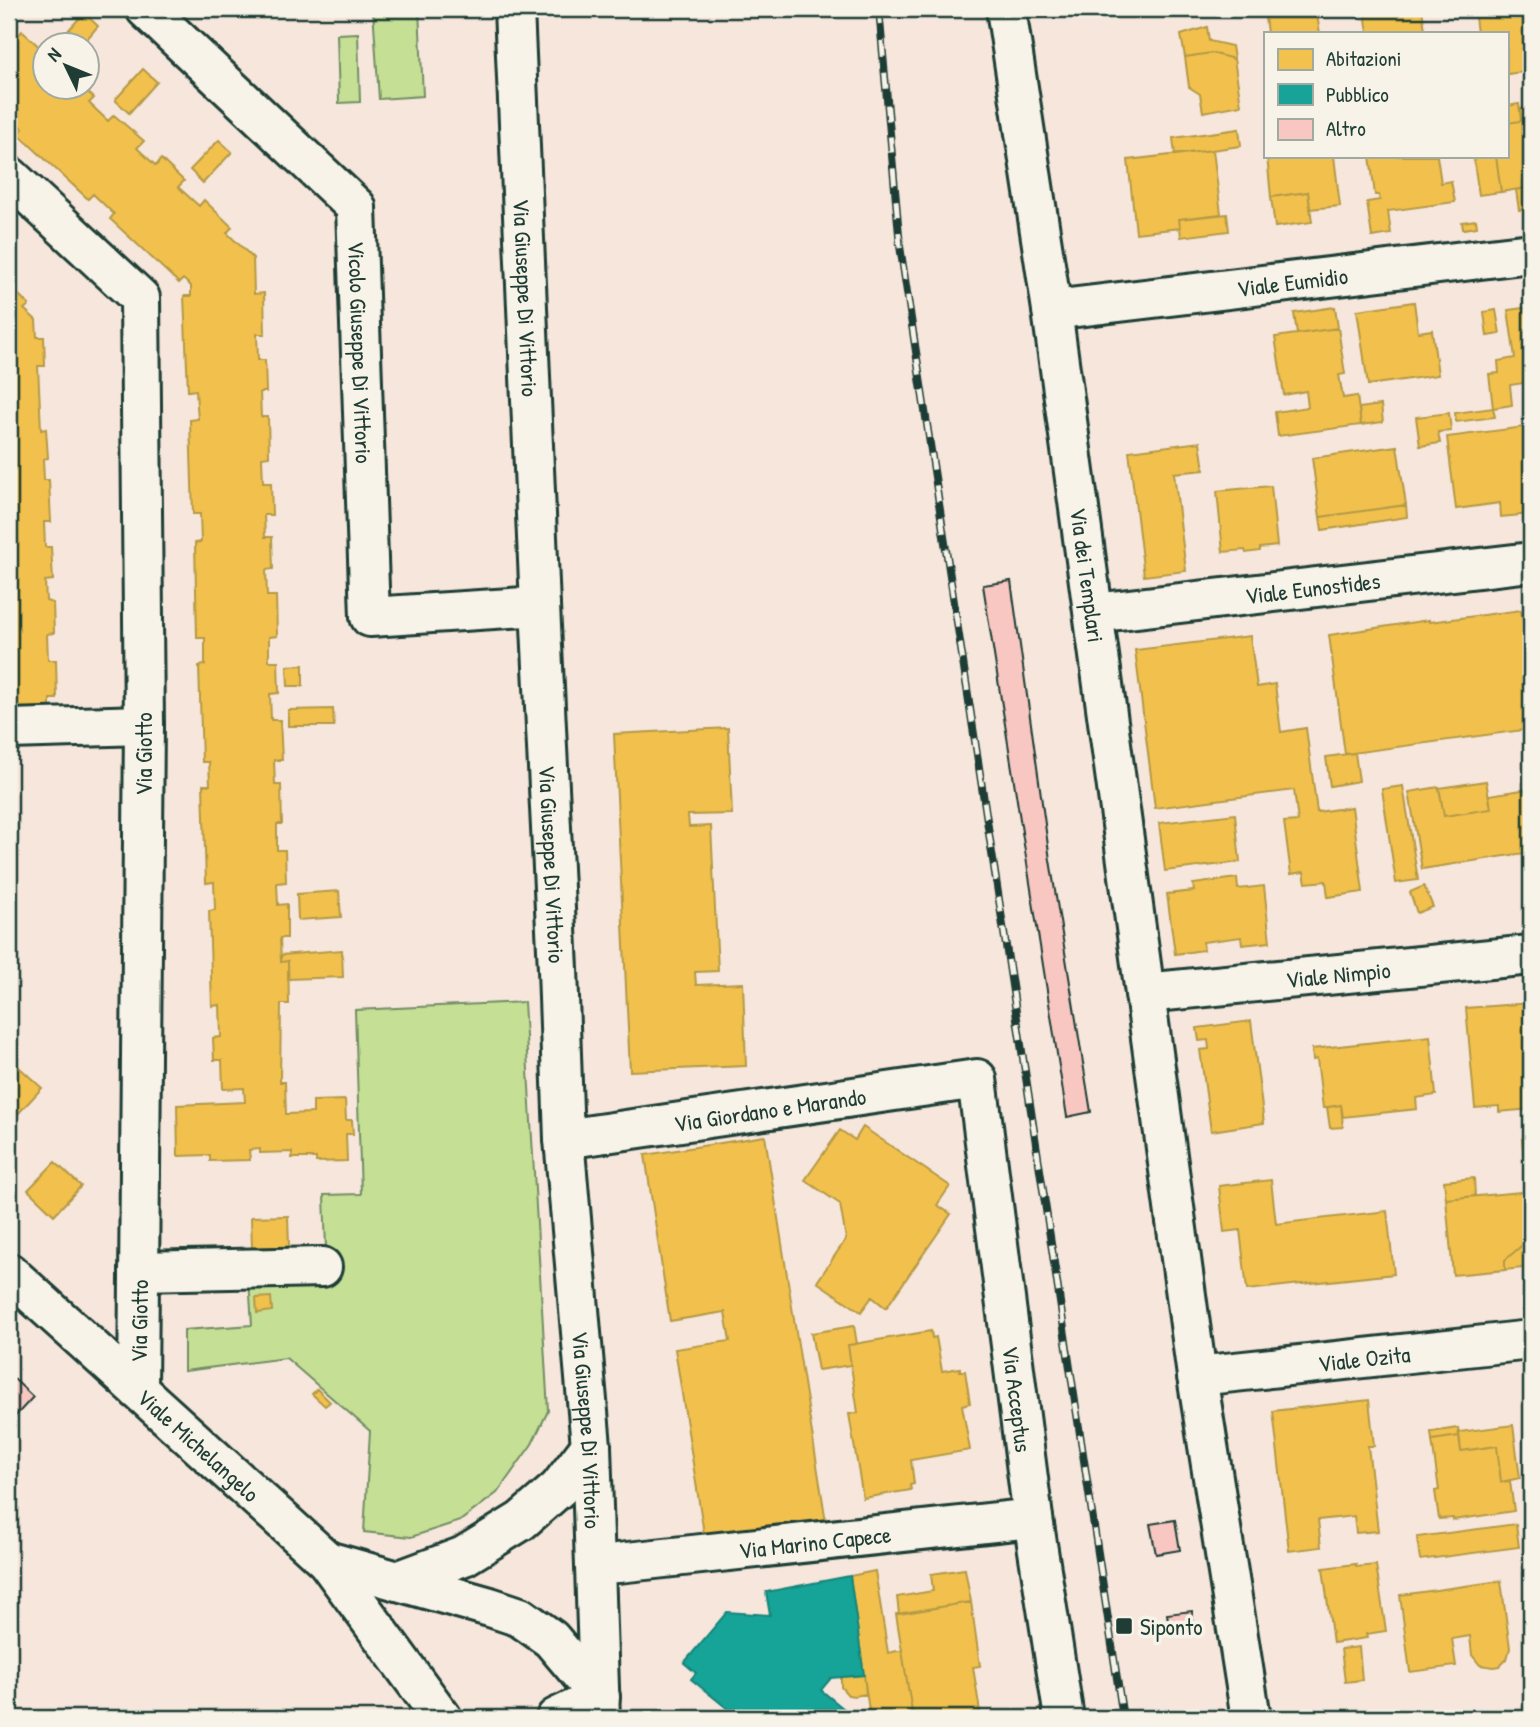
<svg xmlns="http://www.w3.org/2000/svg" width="1540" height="1727" viewBox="0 0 1540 1727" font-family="'Patrick Hand',sans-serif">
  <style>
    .green { fill: #c5df95; stroke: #728e64; stroke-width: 2 }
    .homes { fill: #f2c14e; stroke: #b39946; stroke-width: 2 }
    .public { fill: #17a398; stroke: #19847a; stroke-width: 2 }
    .building { fill: #f8c7c1; stroke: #1f3d34; stroke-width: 2 }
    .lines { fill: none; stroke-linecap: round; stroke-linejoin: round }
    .minor-casing { stroke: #1f3d34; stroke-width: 44 }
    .major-casing { stroke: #1f3d34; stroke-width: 44 }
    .minor { stroke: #f7f3e8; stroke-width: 38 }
    .major { stroke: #f7f3e8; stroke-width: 38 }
    .rail-casing { stroke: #1f3d34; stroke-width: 8 }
    .rail { stroke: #f7f3e8; stroke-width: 5; stroke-dasharray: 16; stroke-linecap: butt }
    .poi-dot { fill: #1f3d34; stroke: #f7f3e8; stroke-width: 2.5 }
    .labels { text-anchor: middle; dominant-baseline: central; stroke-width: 7; stroke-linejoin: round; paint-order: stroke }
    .street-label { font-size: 23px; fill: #1f3d34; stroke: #f7f3e8 }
    .poi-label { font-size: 23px; fill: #1f3d34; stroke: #f7f3e8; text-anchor: start }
  </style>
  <rect width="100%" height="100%" fill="#f7e6dc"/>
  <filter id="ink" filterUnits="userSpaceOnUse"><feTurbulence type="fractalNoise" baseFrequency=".0143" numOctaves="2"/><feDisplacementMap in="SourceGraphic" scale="14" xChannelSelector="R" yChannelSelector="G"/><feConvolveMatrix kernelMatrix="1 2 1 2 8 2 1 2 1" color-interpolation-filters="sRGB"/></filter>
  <g filter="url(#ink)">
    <!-- green -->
    <path class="green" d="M373 9H419L423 96 379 99Z
      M358 33 360 102 339 103 337 34Z
      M524 1002 548 1411 532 1444 497 1493 460 1521 411 1537 364 1532 370 1431 286 1358 184 1371V1330L252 1325 249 1280 327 1275 324 1195 361 1194 355 1010Z"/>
    <!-- homes -->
    <path class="homes" d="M1272 9H1316L1320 33H1267L1264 10Z
      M1385 9H1422L1425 30 1429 33H1368L1365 12Z
      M1474 9H1531V71L1507 74V33H1477Z
      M84 13 98 26 81 46H57L56 44Z
      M1207 27 1209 41 1232 46 1234 59 1211 53 1185 57 1181 35Z
      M9 28 18 36 22 31 46 53V88H83L94 98 89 103 108 121 114 115 144 141 137 148 156 166 161 159 184 181 178 187 199 206 204 200 232 227 227 233 253 258 254 294 264 293 265 334H257L258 360H265L266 392H260L261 417H268L269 456 262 457 263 483H271L272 515H264L265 537H272L273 569 266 570 267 596H276L277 636 269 637V661H278L279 693 270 694 271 720H280L282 760H274L275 785H281L282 824H277V850H285L286 882 277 883 278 905 287 904V938H280L281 962 288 961 289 1004H281L280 1082H285L286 1114 313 1113V1101L345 1100 346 1120H352L353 1134H346L347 1161 316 1162V1158H292V1152L260 1153V1149L249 1150 250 1160 210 1161V1155L178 1156 177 1105 245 1102 244 1088 223 1089 222 1060H214L213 1038 221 1037 220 1005 212 1006 209 911 215 910 214 882 206 883 203 785H210L209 762H202L199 666 205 665V638H197L195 543 201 542 200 514H193L190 420 198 419 197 406 196 390 188 391 184 296H191V286L183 279 179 283 110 219 114 214 93 194 88 199 18 134 23 129 9 115Z
      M1211 53 1234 59 1241 105 1203 112 1200 94 1189 87 1185 57Z
      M143 69 157 82 129 113 115 100Z
      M1519 104 1521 121 1507 123V106Z
      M1531 108V187L1501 192 1496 156H1507V123L1521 121 1520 109Z
      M1239 129 1241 146 1175 155 1173 138Z
      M219 140 232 152 203 183 190 170Z
      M1213 150 1221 214 1179 219 1180 228 1136 233 1128 160Z
      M1267 156H1334L1340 206 1310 209 1308 192 1271 197Z
      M1370 156H1437L1441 183 1451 181 1455 202 1388 211 1391 234 1372 237 1367 202 1380 200 1379 195H1375Z
      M1473 156H1496L1501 192 1479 195Z
      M1531 187V208L1519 210 1516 190Z
      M1308 192 1312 222 1275 227 1271 197Z
      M1227 214 1229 231 1181 237 1179 219Z
      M1476 220 1477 227 1463 229 1462 222Z
      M9 285 29 305 24 309 36 320 37 337H44L45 366H38L41 430 46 429 48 458 43 459 44 480H49L51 522H44L45 547H51L53 580 45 581 46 601 53 603 54 633 47 634 48 660H56L57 699H50V710L9 712Z
      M1414 302 1418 332 1432 330 1438 375 1368 385 1357 310Z
      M1335 307 1338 328 1297 334 1294 313Z
      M1531 307V382L1510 385 1512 405 1493 408 1489 374 1499 373 1498 361 1515 358 1508 310Z
      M1496 310 1500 334 1487 336 1484 312Z
      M1338 328 1345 374 1339 375 1343 398 1357 396 1361 425 1278 436 1275 412 1308 407 1306 391 1284 395 1275 337Z
      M1381 405 1383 422 1361 425 1359 408Z
      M1493 408 1495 417 1456 422 1455 413Z
      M1449 413 1451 431 1438 432 1440 443 1420 446 1416 417Z
      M1524 427 1531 482V514L1501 517 1500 503 1456 509 1447 437Z
      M1200 442 1204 470 1174 473 1186 571 1144 576 1129 451Z
      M1397 446 1406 505 1320 517 1312 458Z
      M1271 486 1277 546 1260 548V551L1246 553 1245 550 1223 552 1217 491Z
      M1406 505 1407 517 1322 530 1320 517Z
      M1521 610 1531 681V729L1345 754 1329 635 1429 620V622Z
      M1250 636 1257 687 1275 684 1281 732 1306 728 1317 812 1352 807 1363 892 1328 897 1326 881 1306 883 1304 872 1291 874 1284 822 1298 821 1294 790 1155 808 1135 650Z
      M303 665V686H288L287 666Z
      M333 709 334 726H288V710Z
      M728 728 732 814 688 815 689 827 711 826 718 971 695 972 696 985 743 983 746 1066 630 1071 614 734Z
      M1355 753 1359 781 1330 786 1326 757Z
      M1486 781 1491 809 1444 816 1439 788Z
      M1403 786 1418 880 1396 883 1382 789Z
      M1439 787 1444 816 1491 809 1489 795 1529 789 1531 802V852L1422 869 1409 792Z
      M1235 814 1240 862 1165 871 1159 823Z
      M1237 878 1238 889 1264 886 1270 942 1242 945 1241 937 1203 942 1204 950 1175 954 1167 894 1194 891 1193 884Z
      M1424 886 1433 907 1417 913 1410 892Z
      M339 891 341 917 298 920 297 894Z
      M342 950 343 977 288 979V961L281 962V955Z
      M1531 1003V1109L1499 1112V1106L1475 1108 1466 1008Z
      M1251 1021 1264 1123 1211 1131 1200 1050 1209 1049 1208 1040 1199 1041 1197 1028Z
      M1430 1036 1436 1095 1416 1098 1417 1109 1343 1117 1341 1105 1323 1108 1317 1059 1313 1060 1312 1049Z
      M9 1058 42 1088 15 1117 9 1111Z
      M1341 1105 1343 1127 1330 1128 1327 1107Z
      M863 1127 950 1186 937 1205 951 1214 886 1308 872 1297 861 1312 817 1282 846 1239 840 1204 805 1180 840 1130 855 1140Z
      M765 1136 826 1522 705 1540 675 1349 730 1341 725 1312 670 1321 645 1155Z
      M1531 1138V1178L1526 1179 1522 1139Z
      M55 1162 81 1186 54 1215 28 1190Z
      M1474 1178 1475 1196 1446 1199 1444 1181Z
      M1271 1180 1276 1224 1387 1211 1394 1274 1247 1290 1240 1230 1224 1232 1219 1186Z
      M1531 1191V1241H1527L1505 1260V1270L1453 1275 1446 1199Z
      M288 1216 289 1247 252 1248 251 1217Z
      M1527 1241H1531V1267L1505 1270V1260Z
      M271 1297 272 1311 257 1313 256 1298Z
      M854 1326 857 1344 848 1345 851 1365 818 1370 811 1333Z
      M931 1331 932 1338 936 1337 942 1371 960 1368V1371H965L970 1403 962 1405 970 1450 911 1460 914 1484 910 1485 911 1490 863 1498 849 1414 858 1413 848 1345Z
      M317 1389 330 1402 325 1406 312 1394Z
      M1369 1400 1374 1446H1368L1378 1531 1356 1533 1354 1516 1318 1520 1321 1547 1289 1551 1273 1411Z
      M1513 1425 1520 1478 1501 1482 1497 1446 1461 1451 1459 1432Z
      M1458 1428 1459 1436 1432 1440 1431 1432Z
      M1459 1436 1461 1451 1497 1446 1501 1482 1510 1481 1514 1511 1453 1520V1518L1439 1519 1435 1491 1439 1490 1432 1440Z
      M1516 1524 1519 1547 1420 1560 1417 1537Z
      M1356 1564V1567L1376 1565 1386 1631 1366 1634 1367 1638 1333 1643 1323 1568Z
      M965 1569 971 1602 899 1614 897 1597 933 1591 931 1574Z
      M875 1571 888 1653 902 1650 913 1718H870L850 1576Z
      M1501 1581 1510 1648 1507 1659 1500 1666 1494 1667 1480 1665 1472 1655 1470 1636 1452 1639 1456 1666 1410 1672 1400 1595Z
      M971 1602 980 1666 973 1667 981 1718H913L896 1614Z
      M1359 1647 1362 1680 1345 1682 1341 1649Z
      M864 1675 866 1694 855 1696 848 1695 841 1687V1677Z"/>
    <!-- public -->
    <path class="public" d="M850 1576 864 1675 831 1678 821 1690 855 1718H739L691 1679 696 1673 684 1663 727 1612 770 1615 766 1592Z"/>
    <!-- building -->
    <path class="building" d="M1011 581 1050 860 1091 1112 1067 1117 983 585Z
      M9 1374 33 1397 9 1423Z
      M1175 1520 1180 1550 1156 1554 1150 1524Z
      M1192 1611 1194 1633 1171 1636 1167 1614Z"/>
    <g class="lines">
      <!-- minor casing -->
      <g class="minor-casing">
        <g id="minor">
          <path id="s1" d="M146 9 356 207 370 617 540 606"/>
          <path id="s2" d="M1006 9 1052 310 1197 1376 1251 1718"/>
          <path d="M9 176 140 298 144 725 138 1390"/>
          <path id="s3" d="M1052 310 1531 253"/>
          <path id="s4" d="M1094 613 1531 562"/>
          <path d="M9 729 144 725"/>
          <path id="s5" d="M1145 993 1531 955"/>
          <path id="s6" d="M564 1139 977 1079 1033 1518 1064 1718"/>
          <path d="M139 1271 322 1267"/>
          <path id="s7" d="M9 1273 327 1561 442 1718"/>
          <path id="s8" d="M1197 1376 1531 1340"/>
          <path d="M327 1561 490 1607 520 1617 551 1639 600 1697 556 1718"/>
          <path id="s9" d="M596 1564 618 1563 1033 1518"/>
          <path d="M397 1581 464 1556 521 1521 559 1488 591 1446"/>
        </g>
      </g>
      <!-- major casing -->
      <g class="major-casing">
        <g id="major">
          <path id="s10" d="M514 9 540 606 558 969 564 1139 591 1446 600 1718"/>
        </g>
      </g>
      <!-- minor -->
      <use href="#minor" class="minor"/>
      <!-- major -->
      <use href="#major" class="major"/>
      <!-- rail casing -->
      <g class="rail-casing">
        <path id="rail" d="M879 9 900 246 1123 1718"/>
      </g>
      <!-- rail -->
      <use href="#rail" class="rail"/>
    </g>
  </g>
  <!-- markers -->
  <rect class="poi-dot" x="1115" y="1617" width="18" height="18" rx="3.5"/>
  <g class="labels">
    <!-- street labels -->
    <g class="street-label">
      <text stroke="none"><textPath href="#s3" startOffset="242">Viale Eumidio</textPath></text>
      <text stroke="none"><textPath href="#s10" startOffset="289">Via Giuseppe Di Vittorio</textPath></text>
      <text stroke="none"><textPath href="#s1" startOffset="434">Vicolo Giuseppe Di Vittorio</textPath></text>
      <text stroke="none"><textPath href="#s2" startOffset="572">Via dei Templari</textPath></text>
      <text stroke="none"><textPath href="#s4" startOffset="220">Viale Eunostides</textPath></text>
      <text transform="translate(143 754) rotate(-90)">Via Giotto</text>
      <text stroke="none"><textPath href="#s10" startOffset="856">Via Giuseppe Di Vittorio</textPath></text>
      <text stroke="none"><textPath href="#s5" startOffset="194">Viale Nimpio</textPath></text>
      <text stroke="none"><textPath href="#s6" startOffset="208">Via Giordano e Marando</textPath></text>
      <text transform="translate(139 1321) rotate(-89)">Via Giotto</text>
      <text stroke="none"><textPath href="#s8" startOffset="168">Viale Ozita</textPath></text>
      <text stroke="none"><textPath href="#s6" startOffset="740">Via Acceptus</textPath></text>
      <text stroke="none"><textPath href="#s10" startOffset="1423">Via Giuseppe Di Vittorio</textPath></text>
      <text stroke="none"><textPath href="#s7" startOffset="256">Viale Michelangelo</textPath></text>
      <text stroke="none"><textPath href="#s9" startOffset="220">Via Marino Capece</textPath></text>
    </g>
    <!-- poi labels -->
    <g class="poi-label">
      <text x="1140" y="1626">Siponto</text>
    </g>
  </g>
  <!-- margin -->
  <rect width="1540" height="1727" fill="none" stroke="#f7f3e8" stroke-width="35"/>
  <rect x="18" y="18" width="1505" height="1692" fill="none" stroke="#1f3d34" stroke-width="2.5" filter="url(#ink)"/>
  <!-- legend -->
  <rect x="1264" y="32" width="245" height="126" fill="#f7f3e8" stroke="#a1aaa0" stroke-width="2"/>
  <rect x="1278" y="49" width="35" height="21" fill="#f2c14e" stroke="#a1aaa0" stroke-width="2"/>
  <text x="1326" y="66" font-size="21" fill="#1f3d34">Abitazioni</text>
  <rect x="1278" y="84" width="35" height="21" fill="#17a398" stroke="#a1aaa0" stroke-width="2"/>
  <text x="1326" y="102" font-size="21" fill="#1f3d34">Pubblico</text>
  <rect x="1278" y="119" width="35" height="21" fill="#f8c7c1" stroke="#a1aaa0" stroke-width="2"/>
  <text x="1326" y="136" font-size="21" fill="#1f3d34">Altro</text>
  <!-- north arrow -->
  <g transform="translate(66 66) rotate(313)"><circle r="33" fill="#f7f3e8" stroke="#a1aaa0" stroke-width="2"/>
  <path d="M0-5L12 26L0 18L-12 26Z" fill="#1f3d34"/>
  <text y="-10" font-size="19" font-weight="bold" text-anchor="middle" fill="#1f3d34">N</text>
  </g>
</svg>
